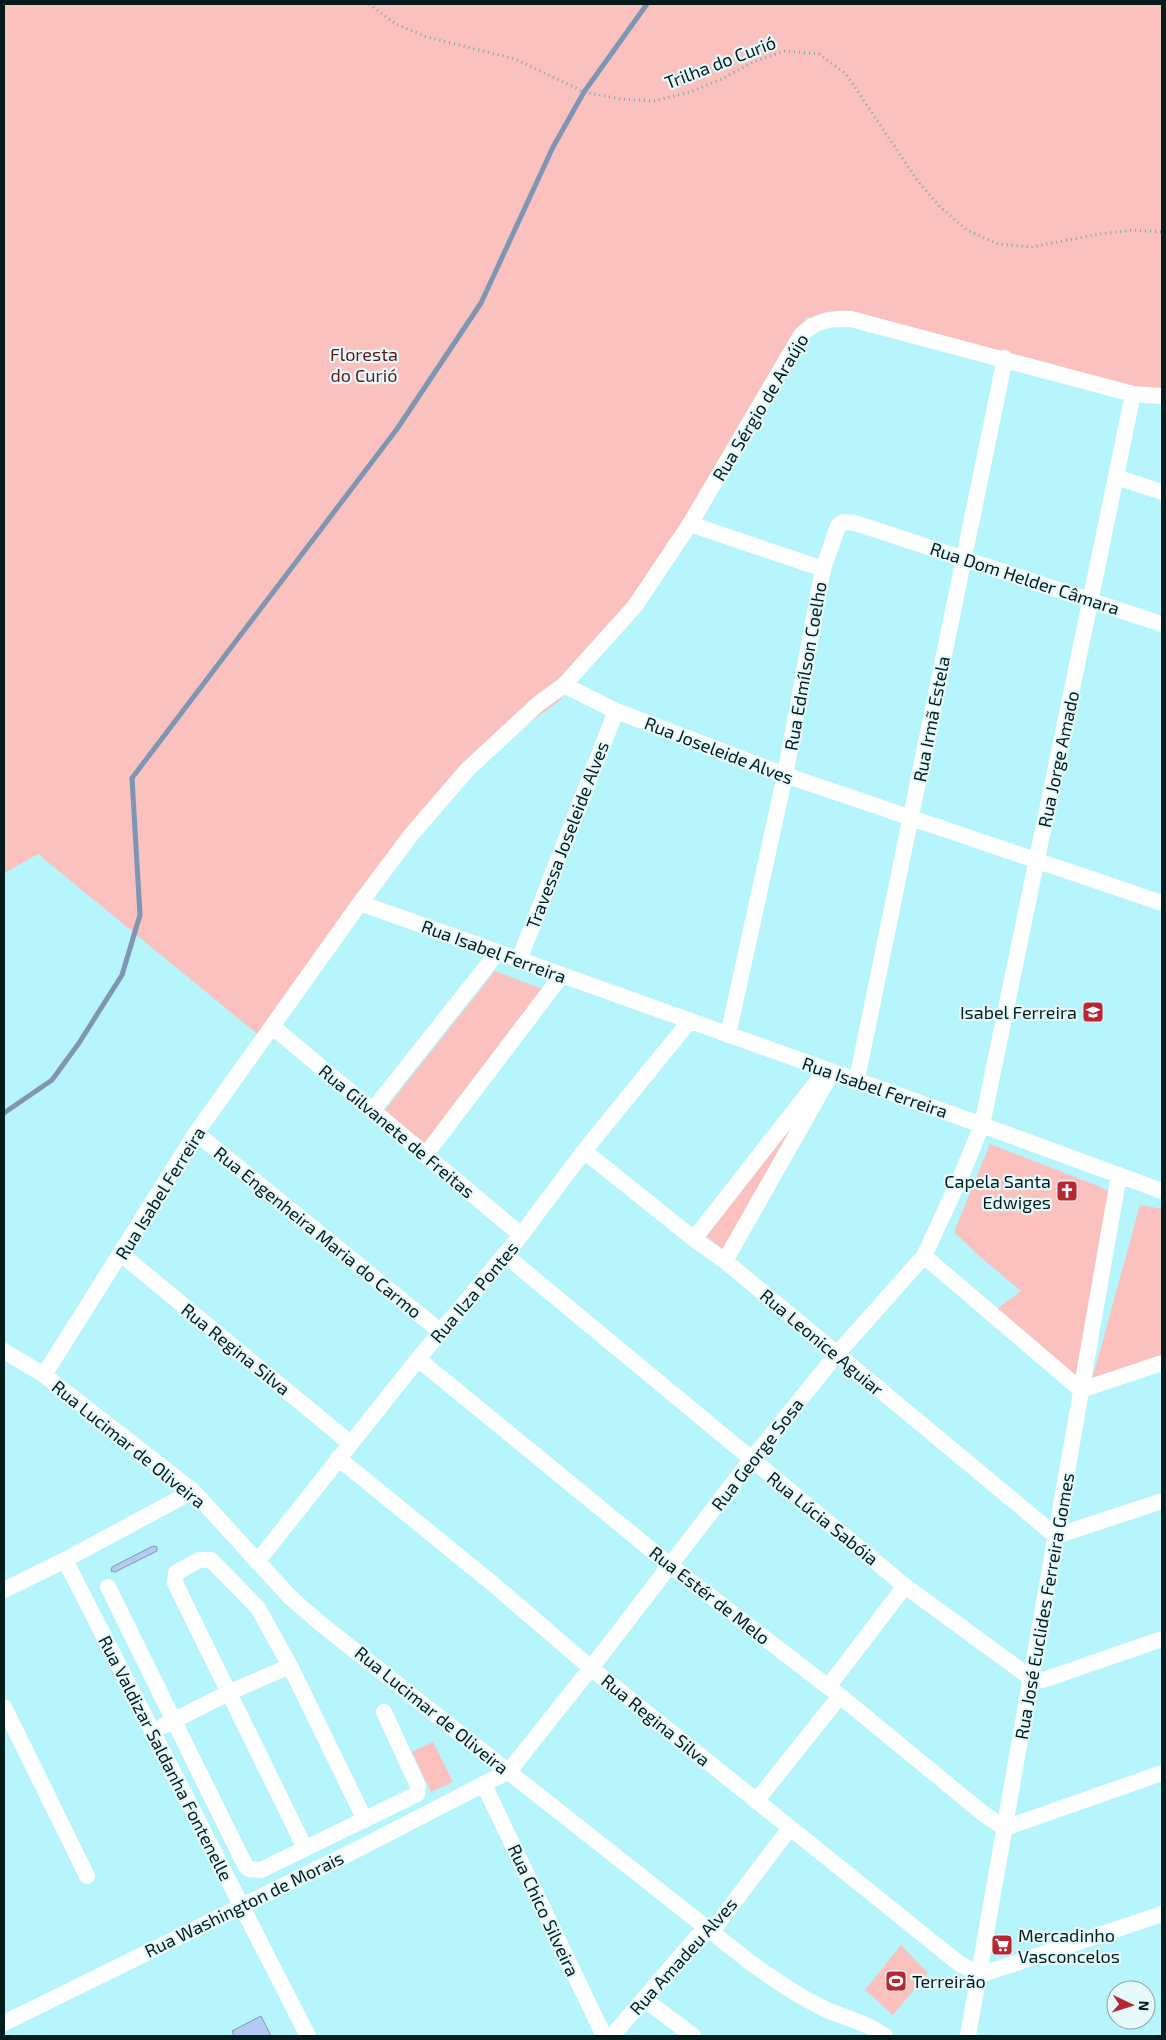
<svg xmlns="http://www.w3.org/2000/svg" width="1166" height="2040" viewBox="0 0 1166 2040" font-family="'Exo 2',sans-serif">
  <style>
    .green { fill: #fac1be }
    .water { fill: #b4caf3; stroke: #7f96b3 }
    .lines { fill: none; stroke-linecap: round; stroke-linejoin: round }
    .stream { stroke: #7f96b3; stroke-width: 5 }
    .path { stroke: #77a9ad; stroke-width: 3; stroke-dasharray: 1 4; stroke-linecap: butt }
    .minor { stroke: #fff; stroke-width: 16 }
    .labels { text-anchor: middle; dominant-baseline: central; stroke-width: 4.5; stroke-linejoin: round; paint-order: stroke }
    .street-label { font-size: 18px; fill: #031d1f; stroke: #e6fafc }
    .park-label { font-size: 18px; fill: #631419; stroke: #e6fafc }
    .poi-label { font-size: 18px; fill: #031d1f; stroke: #e6fafc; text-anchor: end }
  </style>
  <rect width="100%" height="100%" fill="#b6f5fb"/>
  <!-- green -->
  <path class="green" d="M4 4H1162V392L1125 388 807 317 669 559 559 701 474 764 262 1038 38 854 4 873Z
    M495 971 547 991 426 1144 384 1111Z
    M810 1098 724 1250 703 1234Z
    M990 1144 1098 1186 1120 1197 1078 1381 994 1311 1021 1291 979 1256 954 1232Z
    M1140 1205 1162 1209V1355L1092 1380Z
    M433 1742 453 1782 431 1792 412 1752Z
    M901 1945 928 1973 893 2015 865 1990Z"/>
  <!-- water -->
  <path class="water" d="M153 1546 157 1547V1551L115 1572 111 1571 112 1567Z
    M261 2016 271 2036H234L232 2031Z"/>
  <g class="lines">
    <!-- stream -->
    <path class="stream" d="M4 1113 52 1080 79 1043 122 975 140 915 132 778 397 429 481 303 553 147 584 92 647 4"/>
    <!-- path -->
    <path class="path" d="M369 4 396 24 427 37 515 59 584 92 621 99 655 101 690 92 722 79 753 62 785 51 819 54 846 74 917 180 940 207 967 230 998 244 1032 247 1099 234 1133 230 1162 232"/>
    <!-- minor -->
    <path class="minor" d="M1116 477 1162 492
      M690 524 823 569
      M564 685 616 711 785 775 1162 903
      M360 903 982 1125 1162 1191
      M519 960 616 711
      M273 1027 521 1235
      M728 1035 785 775 823 569 838 526 843 522 855 523 1162 624
      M857 1079 1005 358
      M372 1111 498 952
      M196 1133 441 1332
      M584 1151 694 1239 725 1261 1056 1536 1162 1501
      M426 1154 562 975
      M694 1239 820 1078
      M121 1254 350 1443
      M505 1255 905 1586 1031 1678 1043 1680 1052 1677 1162 1639
      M924 1256 1081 1390 1162 1363
      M725 1261 832 1072
      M4 1351 44 1375 193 1491 291 1598 321 1624 751 1963C775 1980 798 1996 825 2009 847 2019 864 2021 885 2036
      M418 1359 671 1566 840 1696 985 1815 1005 1828 1162 1773
      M44 1375 196 1133 360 903 411 835 467 770 538 704 564 685 635 606 690 524 801 335C815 321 830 318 851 319L1133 394 1162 396
      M338 1458 493 1584 591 1668 961 1965 983 1974 1162 1914
      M65 1560 308 2036
      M257 1562 418 1359 521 1235 584 1151 689 1022
      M108 1587 245 1865 249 1869 261 1870 417 1794 418 1786 384 1712
      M4 1590 65 1560 193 1491
      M828 1687 905 1586
      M4 1707 87 1876
      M163 1726 230 1692 290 1666
      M484 1785 604 2036
      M757 1800 840 1696
      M305 1848 175 1583 176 1573 199 1560H211L258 1608 290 1666 365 1820
      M644 1999 693 2036
      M4 2023 360 1848 509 1771 591 1668 751 1460 837 1354 924 1256 961 1176 982 1125 1133 394
      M612 2036 697 1937 712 1931 790 1828
      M968 2036 1119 1175"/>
  </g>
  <!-- icons -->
  <defs>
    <g id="school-square" transform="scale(1.125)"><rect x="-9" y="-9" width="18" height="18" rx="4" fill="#b72631" stroke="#e6fafc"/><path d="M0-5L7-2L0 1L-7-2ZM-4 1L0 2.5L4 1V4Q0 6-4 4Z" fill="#fff"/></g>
    <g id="church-square" transform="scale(1.125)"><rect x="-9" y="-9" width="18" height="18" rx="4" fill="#b72631" stroke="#e6fafc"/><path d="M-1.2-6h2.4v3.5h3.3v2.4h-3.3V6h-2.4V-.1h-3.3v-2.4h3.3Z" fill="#fff"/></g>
    <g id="supermarket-square" transform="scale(1.125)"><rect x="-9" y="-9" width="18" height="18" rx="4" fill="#b72631" stroke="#e6fafc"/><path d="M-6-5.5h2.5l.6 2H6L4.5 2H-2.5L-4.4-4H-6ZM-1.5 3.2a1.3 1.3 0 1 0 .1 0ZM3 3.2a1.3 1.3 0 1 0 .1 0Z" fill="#fff"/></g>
    <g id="stadium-square" transform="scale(1.125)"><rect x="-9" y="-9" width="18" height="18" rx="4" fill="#b72631" stroke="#e6fafc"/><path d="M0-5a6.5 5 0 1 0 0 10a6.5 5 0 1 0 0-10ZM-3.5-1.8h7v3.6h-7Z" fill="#fff"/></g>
  </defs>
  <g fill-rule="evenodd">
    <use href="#school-square" x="1093" y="1012"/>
    <use href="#church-square" x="1067" y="1191"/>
    <use href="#supermarket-square" x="1002" y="1945"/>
    <use href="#stadium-square" x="896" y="1981"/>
  </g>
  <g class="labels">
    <!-- street labels -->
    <g class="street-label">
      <text transform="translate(720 62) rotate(-21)">Trilha do Curió</text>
      <text transform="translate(760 407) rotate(-59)">Rua Sérgio de Araújo</text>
      <text transform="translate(1025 578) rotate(18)">Rua Dom Helder Câmara</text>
      <text transform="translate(805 666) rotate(-80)">Rua Edmílson Coelho</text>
      <text transform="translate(931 719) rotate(-79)">Rua Irmã Estela</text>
      <text transform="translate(719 750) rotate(21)">Rua Joseleide Alves</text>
      <text transform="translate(1058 759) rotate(-78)">Rua Jorge Amado</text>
      <text transform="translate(567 835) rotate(-69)">Travessa Joseleide Alves</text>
      <text transform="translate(494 951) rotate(20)">Rua Isabel Ferreira</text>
      <text transform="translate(875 1087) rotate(19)">Rua Isabel Ferreira</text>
      <text transform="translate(397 1131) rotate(40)">Rua Gilvanete de Freitas</text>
      <text transform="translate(160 1193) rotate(-58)">Rua Isabel Ferreira</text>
      <text transform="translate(318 1232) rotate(39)">Rua Engenheira Maria do Carmo</text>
      <text transform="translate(474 1292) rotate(-50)">Rua Ilza Pontes</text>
      <text transform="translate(822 1342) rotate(40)">Rua Leonice Aguiar</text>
      <text transform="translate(236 1349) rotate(39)">Rua Regina Silva</text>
      <text transform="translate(129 1444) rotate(39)">Rua Lucimar de Oliveira</text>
      <text transform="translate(757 1454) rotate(-52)">Rua George Sosa</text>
      <text transform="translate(823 1518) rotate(39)">Rua Lúcia Sabóia</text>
      <text transform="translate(710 1595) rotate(38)">Rua Estér de Melo</text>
      <text transform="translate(1044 1606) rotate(-80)">Rua José Euclides Ferreira Gomes</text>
      <text transform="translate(432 1710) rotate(39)">Rua Lucimar de Oliveira</text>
      <text transform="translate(656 1720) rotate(39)">Rua Regina Silva</text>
      <text transform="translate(166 1758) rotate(63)">Rua Valdizar Saldanha Fontenelle</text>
      <text transform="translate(244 1904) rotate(-26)">Rua Washington de Morais</text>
      <text transform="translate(544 1910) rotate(65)">Rua Chico Silveira</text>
      <text transform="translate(683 1956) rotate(-48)">Rua Amadeu Alves</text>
    </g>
    <!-- park labels -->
    <g class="park-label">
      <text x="364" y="354">Floresta<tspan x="364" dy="21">do Curió</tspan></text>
    </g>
    <!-- poi labels -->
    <g class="poi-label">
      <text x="1077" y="1012">Isabel Ferreira</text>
      <text x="1051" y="1181">Capela Santa<tspan x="1051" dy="21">Edwiges</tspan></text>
      <text x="1018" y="1935" text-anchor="start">Mercadinho<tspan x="1018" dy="21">Vasconcelos</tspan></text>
      <text x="912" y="1981" text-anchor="start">Terreirão</text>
    </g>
  </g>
  <!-- border -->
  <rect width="1166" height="2040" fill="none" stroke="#031d1f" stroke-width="10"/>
  <!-- north arrow -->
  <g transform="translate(1131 2005) rotate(94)"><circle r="24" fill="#e6fafc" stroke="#8ba2a4"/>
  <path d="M0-4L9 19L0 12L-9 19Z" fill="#b72631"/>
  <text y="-8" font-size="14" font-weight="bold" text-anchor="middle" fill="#031d1f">N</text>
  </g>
</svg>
